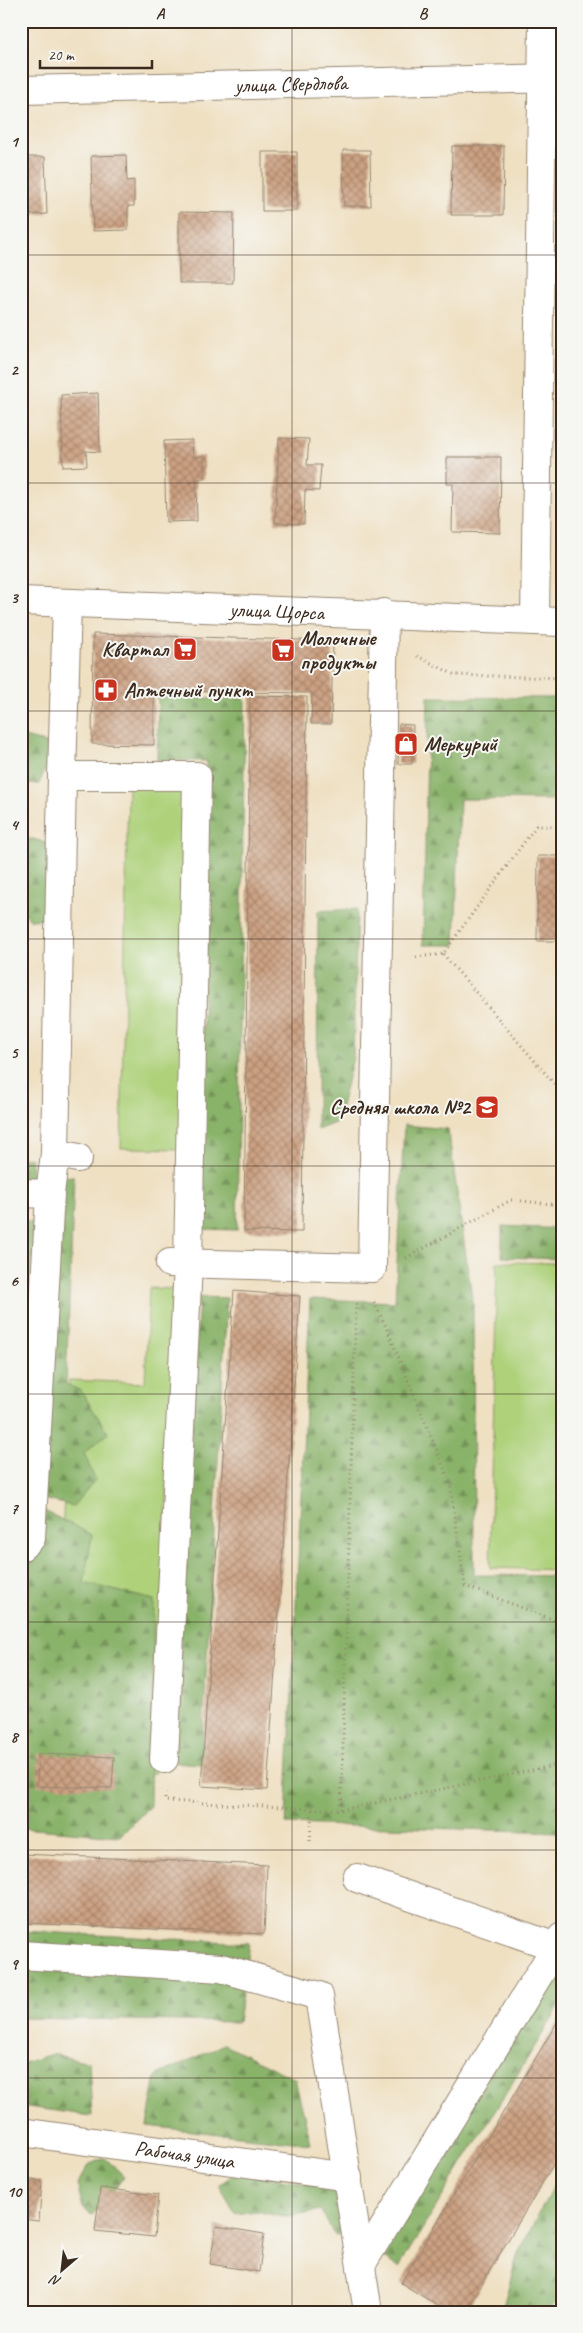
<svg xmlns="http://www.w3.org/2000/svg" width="583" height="2333" viewBox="0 0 583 2333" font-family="Caveat,sans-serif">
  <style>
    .green { fill: #aed17a; stroke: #747e4c }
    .forest { fill: url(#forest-firs); stroke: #626e44 }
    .building { fill: url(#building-cross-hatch) }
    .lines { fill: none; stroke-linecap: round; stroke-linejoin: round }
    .minor-casing { stroke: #958570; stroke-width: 30 }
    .path { stroke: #958570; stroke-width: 3; stroke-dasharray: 1 4; stroke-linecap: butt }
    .minor { stroke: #fff; stroke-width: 28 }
    .grid { fill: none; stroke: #3b2a1e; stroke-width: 1; stroke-opacity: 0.55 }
    .labels { text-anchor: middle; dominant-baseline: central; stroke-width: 4; stroke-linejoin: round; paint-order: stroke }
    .street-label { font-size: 21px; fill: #3b2a1e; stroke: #f6f6f2 }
    .poi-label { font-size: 21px; font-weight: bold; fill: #3b2a1e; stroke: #f6f6f2; text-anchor: start }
    .neatline { fill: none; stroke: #3b2a1e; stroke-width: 2 }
    .grid-label { font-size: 16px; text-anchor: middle; font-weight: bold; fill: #3b2a1e }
  </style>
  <defs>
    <pattern id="forest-firs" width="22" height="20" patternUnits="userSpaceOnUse" patternTransform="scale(1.25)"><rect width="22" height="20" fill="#8ab36a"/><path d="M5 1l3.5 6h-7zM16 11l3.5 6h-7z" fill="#729257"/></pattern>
    <pattern id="building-cross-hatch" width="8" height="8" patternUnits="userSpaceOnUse" patternTransform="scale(1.25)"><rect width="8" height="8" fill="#cca182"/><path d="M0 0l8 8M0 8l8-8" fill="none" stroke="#a7836a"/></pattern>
  </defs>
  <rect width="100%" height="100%" fill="#f6f6f2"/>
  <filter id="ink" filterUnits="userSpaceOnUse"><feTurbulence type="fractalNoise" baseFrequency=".02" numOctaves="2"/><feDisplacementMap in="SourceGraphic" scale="10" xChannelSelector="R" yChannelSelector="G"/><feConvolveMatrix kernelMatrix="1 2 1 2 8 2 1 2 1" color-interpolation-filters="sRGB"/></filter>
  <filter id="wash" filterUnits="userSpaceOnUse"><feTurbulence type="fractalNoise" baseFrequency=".0096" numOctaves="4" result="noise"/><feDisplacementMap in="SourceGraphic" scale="20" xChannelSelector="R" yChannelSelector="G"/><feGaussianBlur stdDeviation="1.12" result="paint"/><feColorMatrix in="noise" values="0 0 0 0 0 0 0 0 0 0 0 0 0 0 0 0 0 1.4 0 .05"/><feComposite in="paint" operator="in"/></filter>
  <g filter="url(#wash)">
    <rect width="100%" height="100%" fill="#efe0c2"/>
    <!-- green -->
    <path class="green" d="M128 787 188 788 182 1149 121 1148Z
      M497 1262 562 1263V1570L490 1568Z
      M149 1288 176 1289 155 1773 52 1768 69 1380 145 1383Z"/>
    <!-- forest -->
    <path class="forest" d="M158 697 245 699 237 1230 200 1229 207 761 157 760Z
      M428 697 562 698V800L460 799 455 945H423Z
      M24 737 47 743V765L39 784 21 785V740Z
      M33 839 47 843 50 885 47 919 31 920 21 909 23 840Z
      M357 909 353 1058 337 1122 317 1130 318 911Z
      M404 1125 448 1129 473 1305 474 1575 562 1576V1832L286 1824 310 1299 395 1302Z
      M21 1157 30 1158 33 1180H21Z
      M74 1176 66 1384 81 1391 108 1433 84 1453 95 1480 73 1506 43 1499 58 1177Z
      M21 1222H36L21 1474Z
      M502 1226 562 1229V1259L502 1257Z
      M199 1297 227 1298 201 1764 174 1762Z
      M21 1499 92 1535 84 1583 154 1600 150 1806 120 1836 21 1828Z
      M21 1931 249 1943 238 2022 21 2018Z
      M562 1957V2002L399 2267 380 2255Z
      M224 2044 295 2079 311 2144 147 2126 156 2076Z
      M52 2054 89 2062 92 2116 21 2106V2064Z
      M105 2158 124 2176 109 2197 92 2215 83 2208 77 2184 90 2164Z
      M562 2170V2292L549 2312 502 2310 518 2253Z
      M238 2171 344 2190 343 2231 335 2237 321 2210 284 2217 256 2211 236 2214 219 2185Z"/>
    <g id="blocks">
      <!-- building -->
      <path class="building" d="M452 146H504L503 215H451Z
        M343 150H370L371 206H344Z
        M262 152H297V211H262Z
        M126 155 127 181 134 180V206H128V230L93 231 91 156Z
        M21 157H45L47 214 21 215Z
        M179 212 234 213 233 283H179Z
        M98 393 100 452 86 451 87 466 63 467 61 395Z
        M279 438 309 439 307 465H321L319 491 305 490 304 524 275 523Z
        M192 440 193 457 204 456V479H196L197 521 166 522 164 441Z
        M447 457H501L500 533 452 532 453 484H447Z
        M93 634 333 641 331 724H311L312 693 154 691V745L92 744Z
        M250 696 307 697 302 1232 244 1231Z
        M399 724 413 725 412 764H398Z
        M538 856H562V941H537Z
        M234 1291 300 1296 267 1790 201 1786Z
        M38 1754 114 1757 112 1788 37 1786Z
        M21 1854 267 1865 264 1934 21 1923Z
        M562 2014V2150L465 2312H448L401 2283Z
        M21 2179 42 2181 39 2221 21 2219Z
        M100 2188 158 2195 154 2237 95 2231Z
        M216 2226 264 2234 259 2272 210 2264Z"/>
    </g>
  </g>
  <g filter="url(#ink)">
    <use href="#blocks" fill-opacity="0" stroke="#958570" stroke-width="1"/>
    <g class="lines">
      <!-- minor casing -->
      <g class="minor-casing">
        <g id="minor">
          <path id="s1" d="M21 90 560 78"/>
          <path id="s2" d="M21 601 562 622"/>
          <path d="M67 603 62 776 55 1153 78 1158"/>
          <path d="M535 621 543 21"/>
          <path d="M62 776H197L188 1264 164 1759"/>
          <path d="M21 1193 50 1194 55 1153"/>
          <path d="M170 1263 372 1268 384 613"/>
          <path d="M21 1547 31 1538 50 1194"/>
          <path d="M357 1878 556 1947"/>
          <path d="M21 1955 221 1968 319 1996 368 2312"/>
          <path id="s3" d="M21 2132 348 2177"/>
          <path d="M361 2265 562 1937"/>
        </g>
      </g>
      <!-- path -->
      <path class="path" d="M417 656 455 675 562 678
        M443 954 562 1093
        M416 957 443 954 536 826H562
        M406 1258 511 1200 562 1205
        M374 1302 387 1329 450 1483 465 1586 562 1623
        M165 1793V1801L341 1810 356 1301
        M341 1810 562 1764
        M310 1841 312 1809"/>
      <!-- minor -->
      <use href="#minor" class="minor"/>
    </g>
  </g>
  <!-- grid -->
  <path class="grid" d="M292 21V2312M21 255H562M21 483H562M21 711H562M21 939H562M21 1166H562M21 1394H562M21 1622H562M21 1850H562M21 2078H562"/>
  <!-- icons -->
  <defs>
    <g id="supermarket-square" transform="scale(1.25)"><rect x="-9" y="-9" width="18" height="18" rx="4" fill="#c8321e" stroke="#f6f6f2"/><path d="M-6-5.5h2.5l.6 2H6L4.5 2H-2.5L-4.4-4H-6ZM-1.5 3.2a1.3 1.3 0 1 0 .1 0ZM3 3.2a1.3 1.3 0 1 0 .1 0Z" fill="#fff"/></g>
    <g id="pharmacy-square" transform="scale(1.25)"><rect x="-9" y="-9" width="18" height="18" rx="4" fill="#c8321e" stroke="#f6f6f2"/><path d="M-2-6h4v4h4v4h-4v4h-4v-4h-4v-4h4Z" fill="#fff"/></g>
    <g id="shop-square" transform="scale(1.25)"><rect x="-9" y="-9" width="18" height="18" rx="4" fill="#c8321e" stroke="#f6f6f2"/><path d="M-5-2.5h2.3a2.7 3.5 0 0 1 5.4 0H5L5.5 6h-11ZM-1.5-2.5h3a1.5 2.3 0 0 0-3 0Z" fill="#fff"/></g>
    <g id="school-square" transform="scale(1.25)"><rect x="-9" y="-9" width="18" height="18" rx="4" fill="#c8321e" stroke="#f6f6f2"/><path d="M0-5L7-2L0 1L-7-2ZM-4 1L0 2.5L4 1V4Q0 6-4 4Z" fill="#fff"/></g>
  </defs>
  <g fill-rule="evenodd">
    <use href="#supermarket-square" x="185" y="649"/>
    <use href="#supermarket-square" x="283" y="650"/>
    <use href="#pharmacy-square" x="106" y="690"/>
    <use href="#shop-square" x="406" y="744"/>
    <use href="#school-square" x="487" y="1107"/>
  </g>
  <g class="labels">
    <!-- street labels -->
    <g class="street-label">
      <text stroke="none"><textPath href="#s1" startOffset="270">улица Свердлова</textPath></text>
      <text stroke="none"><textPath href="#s2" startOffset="256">улица Щорса</textPath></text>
      <text stroke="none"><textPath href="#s3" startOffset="165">Рабочая улица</textPath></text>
    </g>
    <!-- poi labels -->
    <g class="poi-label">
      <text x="300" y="638">Молочные<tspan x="300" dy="24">продукты</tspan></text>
      <text x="168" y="649" text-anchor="end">Квартал</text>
      <text x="124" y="690">Аптечный пункт</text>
      <text x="424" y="744">Меркурий</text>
      <text x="470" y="1107" text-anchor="end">Средняя школа №2</text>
    </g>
  </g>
  <!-- margin -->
  <rect width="583" height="2333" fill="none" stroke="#f6f6f2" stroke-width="55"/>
  <!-- north arrow -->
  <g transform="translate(62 2270) rotate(208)" stroke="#f6f6f2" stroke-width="4" paint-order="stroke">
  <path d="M0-4L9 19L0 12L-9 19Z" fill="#3b2a1e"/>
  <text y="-8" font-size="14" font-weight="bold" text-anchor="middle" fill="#3b2a1e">N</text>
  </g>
  <!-- scale -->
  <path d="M40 60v8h112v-8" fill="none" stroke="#3b2a1e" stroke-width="2.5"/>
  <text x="48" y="60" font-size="15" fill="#3b2a1e" stroke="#f6f6f2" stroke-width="4" paint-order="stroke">20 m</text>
  <rect x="28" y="28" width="528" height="2278" class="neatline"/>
  <g class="grid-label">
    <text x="160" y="19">A</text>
    <text x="423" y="19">B</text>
    <text x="14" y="147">1</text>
    <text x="14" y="375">2</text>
    <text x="14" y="603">3</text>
    <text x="14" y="830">4</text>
    <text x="14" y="1058">5</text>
    <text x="14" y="1286">6</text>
    <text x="14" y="1514">7</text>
    <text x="14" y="1742">8</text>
    <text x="14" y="1969">9</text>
    <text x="14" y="2197">10</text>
  </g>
</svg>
